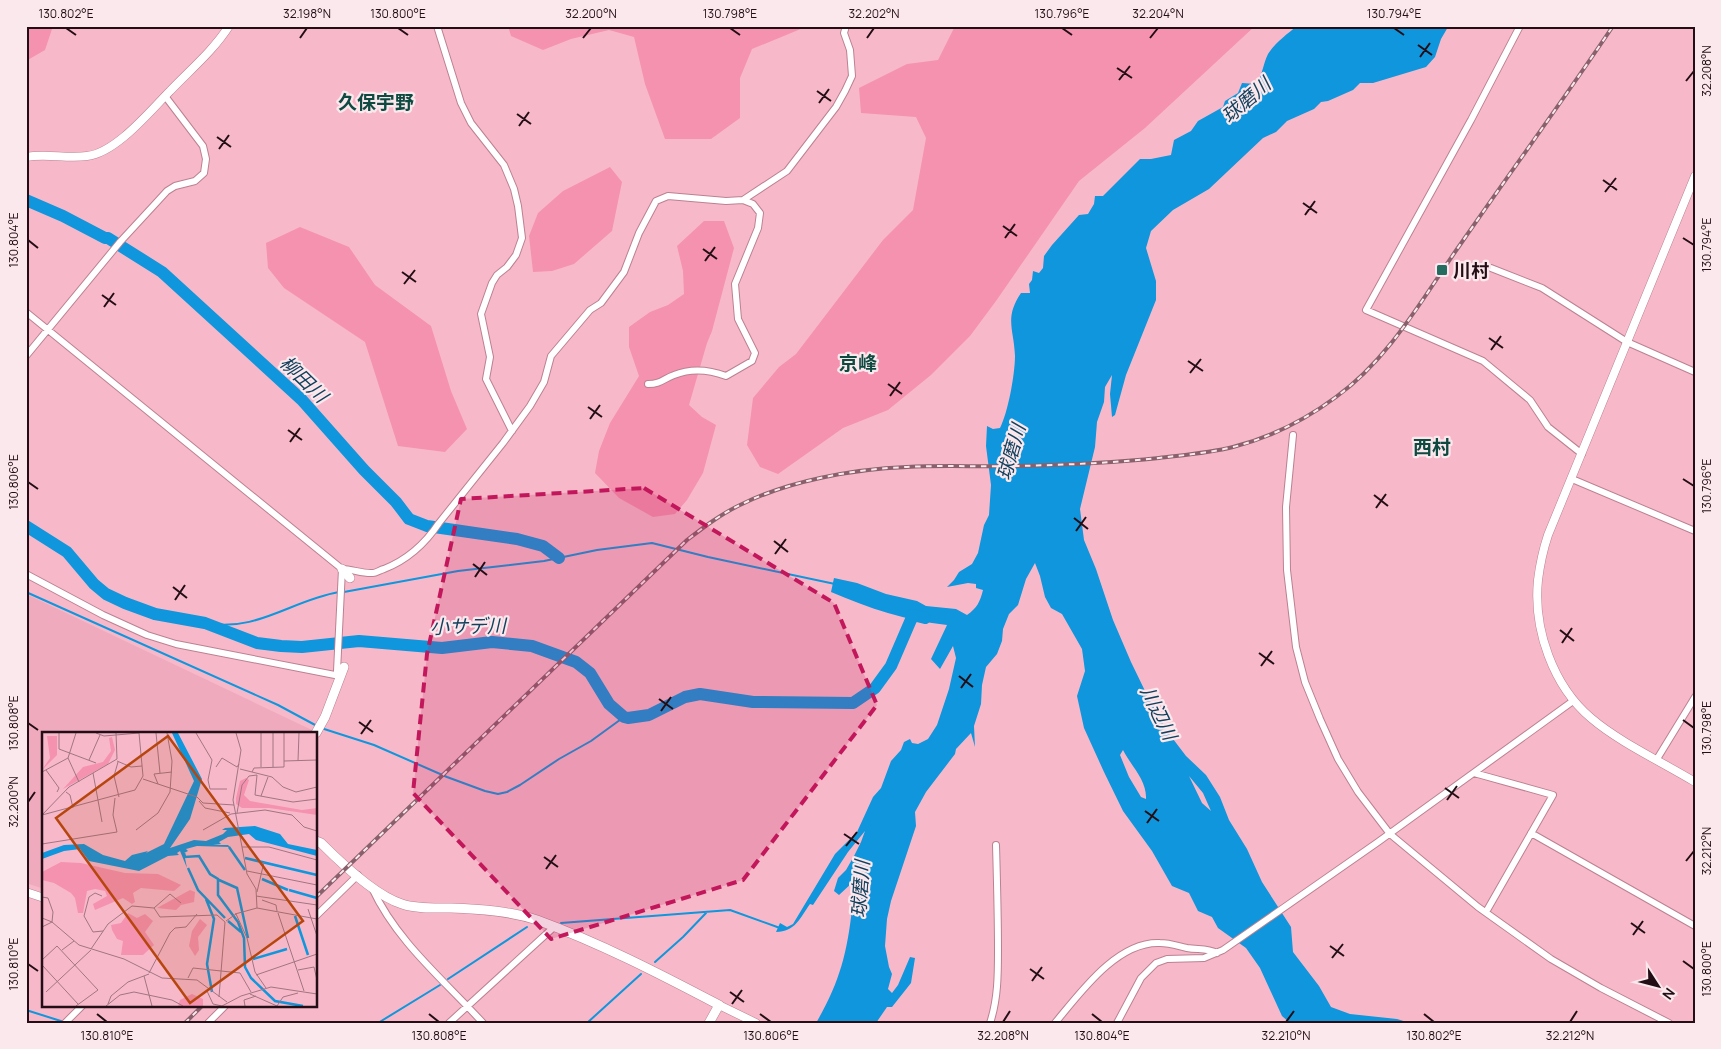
<svg xmlns="http://www.w3.org/2000/svg" width="1721" height="1049" viewBox="0 0 1721 1049" font-family="Manrope,'Noto Sans JP',sans-serif">
  <style>
    .built { fill: #efaabe }
    .green { fill: #f592b0 }
    .water { fill: #0f96dc; fill-rule: evenodd }
    .lines { fill: none; stroke-linecap: round; stroke-linejoin: round }
    .stream { stroke: #0f96dc; stroke-width: 2 }
    .river { stroke: #0f96dc; stroke-width: 12 }
    .minor-casing { stroke: #bb8192; stroke-width: 8 }
    .tertiary-casing { stroke: #bb8192; stroke-width: 9 }
    .secondary-casing { stroke: #bb8192; stroke-width: 10 }
    .minor { stroke: #fff; stroke-width: 6 }
    .tertiary { stroke: #fff; stroke-width: 8 }
    .secondary { stroke: #fff; stroke-width: 9 }
    .rail-casing { stroke: #89616c; stroke-width: 4 }
    .rail { stroke: #fbe8ed; stroke-width: 2; stroke-dasharray: 5.5; stroke-linecap: butt }
    .marked { fill: #c2185b; fill-opacity: 0.2; stroke: #c2185b; stroke-width: 4; stroke-dasharray: 10 6; stroke-linejoin: round }
    .ticks { fill: none; stroke: #230e15; stroke-width: 2 }
    .poi-dot { fill: #246b60; stroke: #fbe8ed; stroke-width: 2 }
    .labels { text-anchor: middle; dominant-baseline: central; stroke-width: 4.5; stroke-linejoin: round; paint-order: stroke }
    .poi-label { font-size: 18px; font-weight: bold; fill: #230e15; stroke: #fbe8ed; text-anchor: start }
    .water-label { font-size: 19px; font-style: italic; fill: #12405d; stroke: #fbe8ed }
    .neighbourhood-label { font-size: 19px; font-weight: bold; fill: #0f4a41; stroke: #fbe8ed }
    .inset-river { fill: none; stroke: #0f96dc; stroke-width: 2.5 }
    .inset-road { fill: none; stroke: #a27582; stroke-width: 1 }
    .view { fill: #b7460e; fill-opacity: 0.15; stroke: #b7460e; stroke-width: 2.5 }
    .inset-edge { fill: none; stroke: #230e15; stroke-width: 2.5 }
    .neatline { fill: none; stroke: #230e15; stroke-width: 2 }
    .ticks-label { font-size: 12px; text-anchor: middle; fill: #230e15 }
  </style>
  <rect width="100%" height="100%" fill="#f7b9ca"/>
  <!-- built -->
  <path class="built" d="M26 594 312 730 311 733H44V889L26 883Z"/>
  <!-- green -->
  <path class="green" d="M26 26H53L45 50 26 61Z
    M508 26H808L752 49 740 78V118L711 139H665L645 84 634 37 609 30 571 39 543 50 511 36Z
    M955 26H1255L1145 128 1079 181 996 301 970 336 931 375 888 410 843 428 778 474 760 467 747 445 753 398 779 367 796 354 883 240 913 210 926 138 916 117 861 113 859 88 907 64 938 60Z
    M610 167 622 182 612 231 574 264 552 271 533 272 529 236 538 213 563 191Z
    M704 221H724L734 248 712 331 707 343 689 405 702 417 716 425 703 473 687 500 675 514 653 517 619 498 595 473 599 451 610 423 639 376 629 347V327L650 312 668 305 684 294 683 271 677 246Z
    M300 227 349 247 375 285 431 326 451 391 467 429 445 452 398 446 365 342 284 288 268 268 266 243Z"/>
  <!-- water -->
  <path class="water" d="M1297 26 1448 27 1441 39 1435 57 1426 67 1373 83H1360L1353 90 1328 101 1321 102 1314 109 1287 121 1276 132 1263 138 1209 189 1173 210 1151 231 1146 248 1156 281V300L1126 375 1115 415 1112 417 1110 394 1112 375 1105 387 1104 402 1097 422 1095 447 1080 509 1084 540 1096 569 1113 620 1131 662 1147 695 1167 731 1186 756 1206 775 1220 797 1229 820 1247 849 1262 882 1291 927 1293 952 1319 986 1331 1007 1350 1014 1397 1019 1410 1023H1290L1282 1016 1260 968 1246 948 1218 928 1212 917 1198 911 1189 893 1172 886 1152 851 1123 811 1104 772 1084 728 1077 696 1085 671 1082 649 1062 614 1051 608 1045 597 1040 576 1035 563 1026 579 1018 605 1009 614 1003 629 1002 641 997 654 986 667 982 685 981 704 974 726 975 747 971 733 956 749 955 754 926 792 915 812 916 826 891 901 887 919 885 946 889 967 892 974 888 989 892 993 898 985 910 957 915 958 911 983 892 1007H887L876 1023H816C839 984 847 954 852 909 853 900 855 892 853 882L839 895 834 891 838 878 846 870 854 856 861 842 865 831 848 852 813 905 810 904C800 918 795 932 776 932L780 923 787 927 793 924 835 854 857 832 873 797 881 788 891 761 901 750 904 742 910 739 912 743 918 744 928 739 937 725 949 689 956 658 953 646 940 669 931 659 947 625C907 621 868 608 831 592L834 578 857 583 886 594 917 601 926 606 956 609 967 615C977 608 980 602 983 590L976 588V584L968 583 947 587 954 580 959 572 972 564 978 553 984 525 989 515 991 485 986 446 987 426 993 429 1000 428C1008 413 1015 374 1015 356 1014 329 1004 318 1021 293H1030L1029 284 1032 280 1033 271 1039 273 1043 268 1044 256 1052 245 1079 215 1088 214 1094 204 1095 196H1103L1140 159H1151L1171 155 1174 140 1191 131 1198 121 1223 107 1225 101 1238 93 1242 83 1256 84C1263 74 1263 64 1268 54 1275 43 1287 34 1297 26ZM1123 750C1131 766 1147 780 1146 799L1141 797 1129 777 1120 755ZM1189 776 1203 793 1211 811 1202 803Z"/>
  <g class="lines">
    <!-- stream -->
    <path class="stream" d="M26 592 278 705 317 726
      M344 592 458 571 544 561 597 550 652 543 708 557 835 584
      M205 623C256 633 292 600 339 592
      M321 728 374 745 447 777 485 791 498 794 507 792 520 785 559 759 591 741 624 717
      M561 923 730 910 780 928
      M655 962 683 937 706 913
      M448 979 527 927
      M26 1010 64 1022
      M378 1023 440 985
      M587 1023 641 974"/>
    <!-- river -->
    <path class="river" d="M26 200 63 216 105 238H108L162 272 302 400 364 470 396 502 409 519 427 526 517 539 543 546 559 558
      M26 526 67 552 94 584 106 594 125 603 155 614 205 623 257 643 281 646 302 647 359 641 442 648 492 642 532 646 576 662 590 673 609 704 624 717 628 718 649 715 685 697 700 694 753 702 853 703 875 688 891 666 913 615 925 618"/>
    <!-- minor casing -->
    <g class="minor-casing">
      <path id="minor" d="M437 26 461 103 471 123 504 165 514 189 518 206 522 238 516 255 507 267 497 275 492 283 481 314 490 357 486 379 512 431
        M1520 26 1471 120 1366 310 1483 361 1530 400 1548 427 1582 454
        M1491 268 1542 288 1627 342 1695 372
        M26 312 342 569C352 569 363 574 373 573 376 573 380 570 384 569 407 560 425 544 439 523L503 443 530 406 544 382 551 356 590 310 601 303 624 272 639 233 656 201 668 196 726 201 743 200 787 171 836 107 845 91 852 76 850 50 844 33 846 26
        M26 356 120 242 156 203 167 191 175 186 195 181 204 173 206 159 203 146 165 96
        M648 384C661 384 663 379 674 375 691 368 710 370 726 376L752 361 755 353 738 319 735 284 758 228 760 213 753 204 743 200
        M1293 435 1286 507 1287 570 1296 647 1305 682 1320 719 1338 759 1358 792 1390 834 1478 907 1551 959 1601 988 1669 1023
        M1572 479 1695 531
        M26 574 103 615 147 635 176 644 340 676
        M340 676 337 671 342 569
        M1657 759 1695 697
        M1474 773 1553 795 1486 912
        M1531 833 1695 926
        M372 888C397 942 444 980 483 1023
        M316 916 358 875
        M65 1023 83 1005
        M208 1023 226 1005
        M449 1023 554 927
        M990 1023C998 999 998 974 998 950 998 915 997 880 996 845
        M1055 1023C1080 993 1117 941 1160 943 1169 943 1178 946 1187 948 1198 950 1207 948 1217 953
        M1117 1023 1141 978 1156 963 1167 959 1204 958 1223 950 1378 842 1573 701"/>
    </g>
    <!-- tertiary casing -->
    <g class="tertiary-casing">
      <path id="tertiary" d="M26 157C46 153 67 159 87 156 116 153 150 111 170 91 190 70 213 51 229 26
        M1695 176 1548 535C1543 550 1540 564 1538 580 1533 629 1553 686 1591 718 1619 742 1662 762 1695 782
        M26 892 44 898
        M719 1005 756 1023"/>
    </g>
    <!-- secondary casing -->
    <g class="secondary-casing">
      <path id="secondary" d="M342 569 350 578
        M316 733 325 717 344 667
        M316 841 321 843C340 862 376 896 402 904 417 909 435 908 451 908 480 909 510 911 537 920 600 943 660 974 719 1005L709 1023"/>
    </g>
    <!-- minor -->
    <use href="#minor" class="minor"/>
    <!-- tertiary -->
    <use href="#tertiary" class="tertiary"/>
    <!-- secondary -->
    <use href="#secondary" class="secondary"/>
    <!-- rail casing -->
    <g class="rail-casing">
      <path id="rail" d="M316 897 687 540C704 527 721 514 740 505 788 481 853 469 907 467 943 465 979 467 1016 466 1063 465 1112 463 1159 458 1184 455 1209 453 1233 447 1269 438 1305 420 1336 397 1391 357 1423 297 1462 242 1512 170 1564 99 1613 26
        M185 1023 203 1005"/>
    </g>
    <!-- rail -->
    <use href="#rail" class="rail"/>
  </g>
  <!-- marked area -->
  <path class="marked" d="M644 488 834 603 877 705 743 880 551 939 413 793 427 654 461 499Z"/>
  <!-- ticks -->
  <path class="ticks" d="M66 28 76 35M398 28 408 35M730 28 740 35M1062 28 1072 35M1394 28 1404 35M300 38 307 28M583 38 591 28M867 38 874 28M1150 38 1158 28M1418 45 1432 55M1420 57 1430 43M1117 68 1132 78M1119 80 1130 66M1686 81 1694 71M817 91 831 101M819 103 829 89M517 114 531 124M519 126 529 112M217 137 231 147M219 149 229 135M1603 180 1617 190M1605 192 1616 178M1303 203 1317 213M1305 215 1315 201M1003 226 1017 236M1005 238 1015 224M1683 238 1694 245M28 240 38 248M703 249 717 259M705 261 715 247M402 272 416 282M404 284 415 270M102 295 116 305M104 307 114 293M1489 338 1503 348M1491 350 1501 336M1188 361 1203 371M1190 373 1201 359M888 384 902 394M890 396 900 382M588 407 602 417M590 419 600 405M288 430 302 440M290 442 300 428M1683 479 1694 486M28 482 38 489M1374 495 1388 506M1376 508 1386 494M1074 518 1088 529M1076 531 1086 517M774 541 788 552M775 554 786 539M473 564 487 575M475 577 485 562M173 587 187 598M175 600 185 585M1560 630 1574 641M1562 643 1572 628M1259 653 1274 664M1261 666 1272 651M959 676 973 687M961 688 971 674M659 699 673 709M661 711 671 697M1683 720 1694 728M359 722 373 732M28 723 38 730M361 734 371 720M1445 788 1459 798M1447 800 1457 786M28 802 35 792M1145 811 1159 821M1147 823 1157 809M844 834 859 844M846 846 857 832M544 857 558 867M1686 861 1694 851M546 869 556 855M1631 923 1645 933M1633 935 1643 921M1330 946 1344 956M1332 958 1343 944M1683 961 1694 969M28 964 38 971M1030 969 1044 979M1032 981 1042 967M730 992 744 1002M732 1004 742 990M97 1014 107 1022M429 1014 439 1022M760 1014 771 1022M1092 1014 1102 1022M1424 1014 1434 1022M1003 1022 1010 1011M1286 1022 1294 1011M1570 1022 1577 1011"/>
  <!-- markers -->
  <rect class="poi-dot" x="1436" y="264" width="12" height="12" rx="2.5"/>
  <g class="labels">
    <!-- poi labels -->
    <g class="poi-label">
      <text x="1453" y="270">川村</text>
    </g>
    <!-- water labels -->
    <g class="water-label">
      <text transform="translate(1246 100) rotate(-41)">球磨川</text>
      <text transform="translate(304 379) rotate(44)">柳田川</text>
      <text transform="translate(1011 452) rotate(-74)">球磨川</text>
      <text transform="translate(468 626) rotate(-1)">小サデ川</text>
      <text transform="translate(1159 713) rotate(64)">川辺川</text>
      <text transform="translate(860 889) rotate(-86)">球磨川</text>
    </g>
    <!-- neighbourhood labels -->
    <g class="neighbourhood-label">
      <text x="376" y="102">久保宇野</text>
      <text x="858" y="363">京峰</text>
      <text x="1432" y="447">西村</text>
    </g>
  </g>
  <!-- overview -->
  <g transform="translate(42 732)">
    <rect width="275" height="275" fill="#f7b9ca"/>
    <path d="M5 4H15V23L0 38 8 26ZM70 5 73 18 66 32 21 57 41 35 61 30 69 19 67 6ZM204 46 207 48 202 63 208 69 260 78 275 76V83L227 76H200L194 72V66L198 49ZM19 130 39 131 83 141 116 142 139 153 132 159 99 156 91 161 93 170 90 172 81 166 53 178 51 172 65 164 63 159 53 157 45 159 41 181H36L33 166 29 161 12 151 0 148V140ZM148 158 153 160 152 170 139 173 134 178 115 176ZM86 181 95 186 103 182 111 189 103 200 112 213 101 223H79L81 209 75 207 70 198 69 193 79 191ZM158 187 165 193 156 205 157 218 153 224 147 214 150 199ZM150 262 161 267V274H136L138 268Z" fill="#f592b0"/>
    <path d="M130 1H136L160 47 148 87 128 116 152 108 164 109 181 102 185 98H180L183 96 213 94 238 102 246 112 275 118V124L214 108 207 102 186 105 177 110 179 112 171 113H186L188 115 155 114 144 117 146 119 142 121 145 136 138 119 135 121 137 123 126 124 97 139 47 129 38 117 22 119 0 127V121L22 113 42 112 61 123 83 129 90 123 106 119 104 121 122 112 152 49Z" fill="#0f96dc"/>
    <path class="inset-river" d="M187 115 203 138M142 121 143 125 157 124 168 142 176 147V163L196 190 202 206 203 235 209 246 233 269 261 274M203 126 275 143M146 136 156 158 183 186M220 147 246 158M177 148 195 156 206 206M247 158 275 166M164 167 172 187 165 232 170 260M253 184 266 223M186 189 199 200M211 227 245 217"/>
    <path class="inset-road" d="M17 1V17L54 31M34 1 26 26 37 50M54 1 62 4 97 1M114 1 118 41M154 1 170 28 166 48 168 57H185M194 1 199 18 191 68 200 115M219 1V35M231 1V35M47 28 58 3M75 29 89 35 100 34M242 29 275 28M256 29 257 1M76 30 72 44 77 65M174 35 180 26 195 35 197 32M198 37 230 45 241 55 254 60 275 55M4 38 17 56 15 60M0 40 26 26M210 40 212 36 242 35V1M51 41 60 90M215 43 213 63 251 70 275 67M101 47 155 65 161 71 192 73M116 52 112 42 130 40M24 60 28 63 31 76M219 64 226 45M157 69 163 76 188 81M195 81 200 53 207 44 215 43M0 83 93 58 101 44 97 1M0 83 27 55 75 27 74 1M94 98 116 81 128 60 130 29 125 1M161 98 189 82 223 78 250 83 262 95 275 99M0 112 75 100 71 83 73 66M205 139 275 153M215 160 222 130M60 164 53 161 47 165 42 184 51 200 61 199M214 164 275 173M0 165 6 166 11 180 10 190 0 195M220 168 234 173 235 179M112 176 128 162 139 171M215 176 275 187M266 177 275 204M236 181 262 259M193 182 215 176 214 157 205 142 200 115H227L275 128M0 186 10 190 37 213 82 227 120 246 155 248 185 270M184 189 194 182 205 206 213 240 224 256M49 217 66 192 90 174 112 176 118 185 175 183 183 190 177 265M20 218 32 209M0 228 15 214 56 258 34 274M0 233 36 272M256 238 272 235 275 248M107 241 128 201 133 196 144 195 155 182M214 243 275 222M102 244 110 274M146 246 151 236 198 241 209 260M165 259 171 272 180 274M4 260 49 218M208 262 235 274M66 272 69 264 86 250 107 242M64 274 78 263 92 260 130 268 141 274M180 274 199 264 229 255 275 262M203 274 202 268 214 264M235 274 241 265 256 261"/>
    <path class="view" d="M126 4 261 189 148 271 14 86Z"/>
    <rect width="275" height="275" class="inset-edge"/>
  </g>
  <!-- border -->
  <rect width="1721" height="1049" fill="none" stroke="#fbe8ed" stroke-width="55"/>
  <!-- north arrow -->
  <g transform="translate(1658 986) rotate(126)" stroke="#fbe8ed" stroke-width="4" paint-order="stroke">
  <path d="M0-4L9 19L0 12L-9 19Z" fill="#230e15"/>
  <text y="-8" font-size="14" font-weight="bold" text-anchor="middle" fill="#230e15">N</text>
  </g>
  <rect x="28" y="28" width="1666" height="994" class="neatline"/>
  <g class="ticks-label">
    <text x="66" y="18">130.802°E</text>
    <text x="307" y="18">32.198°N</text>
    <text x="398" y="18">130.800°E</text>
    <text x="591" y="18">32.200°N</text>
    <text x="730" y="18">130.798°E</text>
    <text x="874" y="18">32.202°N</text>
    <text x="1062" y="18">130.796°E</text>
    <text x="1158" y="18">32.204°N</text>
    <text x="1394" y="18">130.794°E</text>
    <text transform="translate(1707 71) rotate(-90)" y="4">32.208°N</text>
    <text transform="translate(14 240) rotate(-90)" y="4">130.804°E</text>
    <text transform="translate(1707 245) rotate(-90)" y="4">130.794°E</text>
    <text transform="translate(14 482) rotate(-90)" y="4">130.806°E</text>
    <text transform="translate(1707 486) rotate(-90)" y="4">130.796°E</text>
    <text transform="translate(14 723) rotate(-90)" y="4">130.808°E</text>
    <text transform="translate(1707 728) rotate(-90)" y="4">130.798°E</text>
    <text transform="translate(14 802) rotate(-90)" y="4">32.200°N</text>
    <text transform="translate(1707 851) rotate(-90)" y="4">32.212°N</text>
    <text transform="translate(14 964) rotate(-90)" y="4">130.810°E</text>
    <text transform="translate(1707 969) rotate(-90)" y="4">130.800°E</text>
    <text x="107" y="1040">130.810°E</text>
    <text x="439" y="1040">130.808°E</text>
    <text x="771" y="1040">130.806°E</text>
    <text x="1003" y="1040">32.208°N</text>
    <text x="1102" y="1040">130.804°E</text>
    <text x="1286" y="1040">32.210°N</text>
    <text x="1434" y="1040">130.802°E</text>
    <text x="1570" y="1040">32.212°N</text>
  </g>
</svg>
